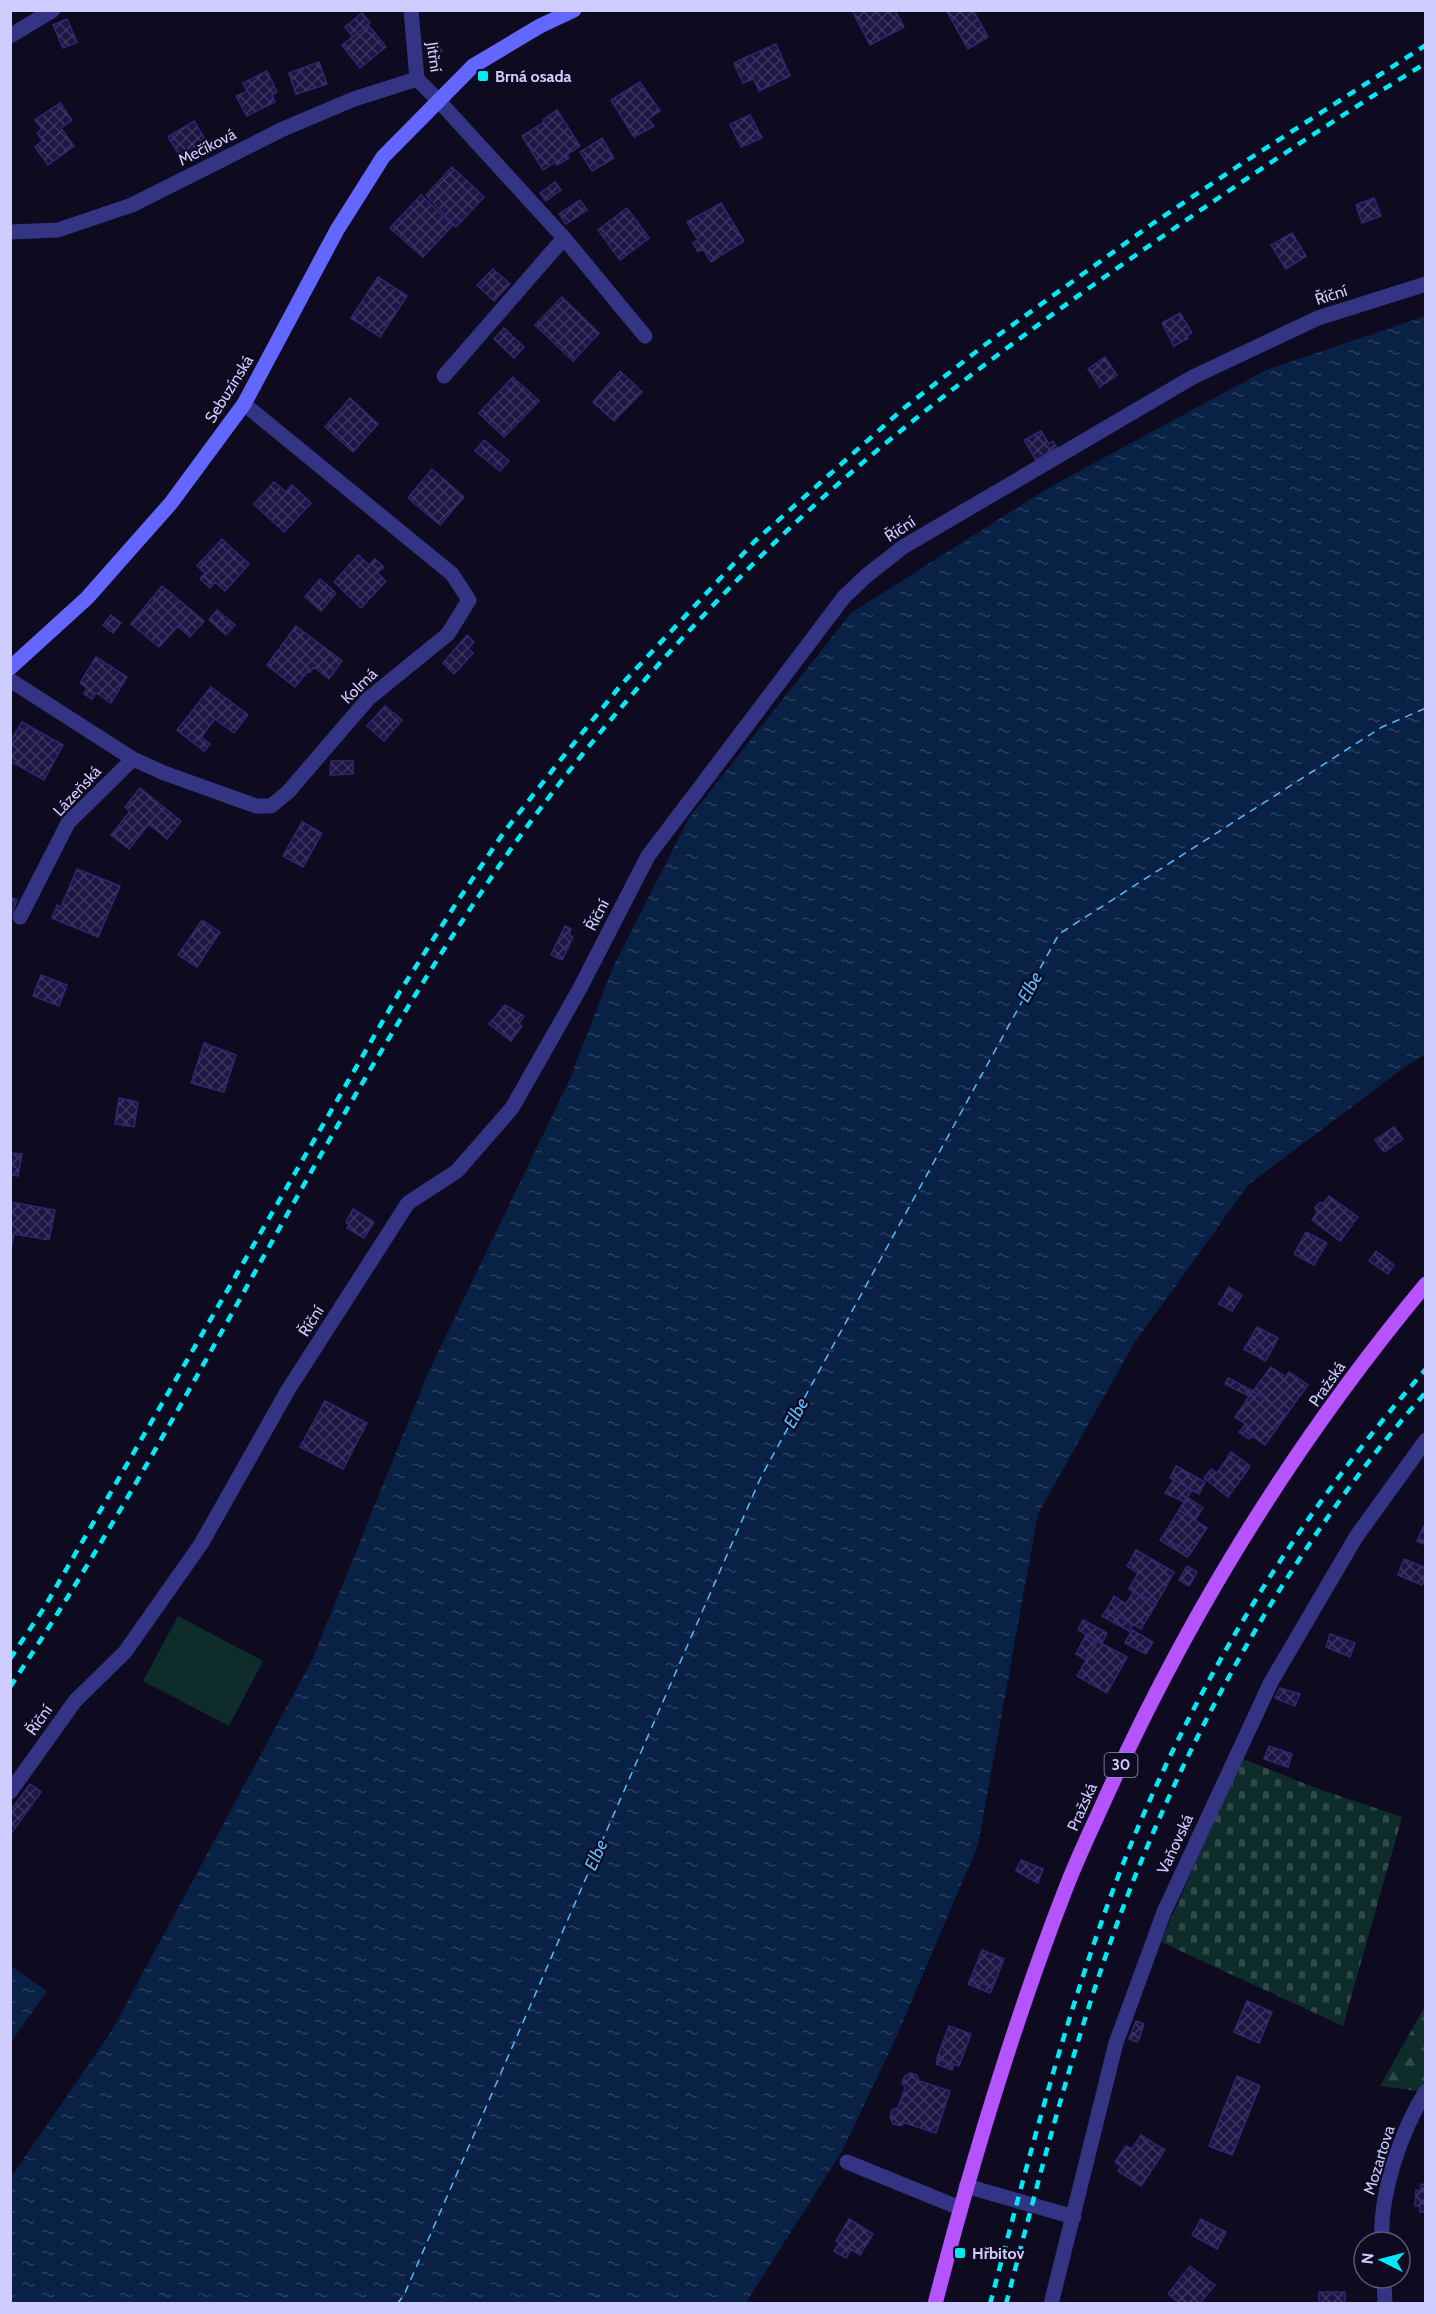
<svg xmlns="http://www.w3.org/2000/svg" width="1436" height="2314" viewBox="0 0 1436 2314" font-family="Cabin,sans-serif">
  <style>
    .grass { fill: #0e2c29 }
    .forest { fill: url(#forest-firs) }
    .cemetery { fill: url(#cemetery-stones) }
    .water { fill: url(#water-ripples) }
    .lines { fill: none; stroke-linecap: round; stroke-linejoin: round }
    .ferry { stroke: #5abbff; stroke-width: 1.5; stroke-dasharray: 8 6; stroke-linecap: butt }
    .building { fill: url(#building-cross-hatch); stroke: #312771; stroke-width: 1.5 }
    .street { stroke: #333484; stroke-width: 15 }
    .secondary { stroke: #6367ff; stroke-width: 15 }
    .primary { stroke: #b553ff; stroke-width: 15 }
    .rail { stroke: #00ebf7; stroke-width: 4.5; stroke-dasharray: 9 8; stroke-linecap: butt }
    .poi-dot { fill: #00ebf7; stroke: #0e0b21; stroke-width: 2 }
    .labels { text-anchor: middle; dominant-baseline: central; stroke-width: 4.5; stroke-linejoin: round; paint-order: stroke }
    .shield { fill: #0e0b21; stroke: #9592bc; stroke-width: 1.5 }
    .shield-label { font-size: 15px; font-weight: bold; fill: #cfccff }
    .street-label { font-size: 16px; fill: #cfccff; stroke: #0e0b21 }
    .poi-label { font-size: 16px; font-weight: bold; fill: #cfccff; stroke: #0e0b21; text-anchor: start }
    .water-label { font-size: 18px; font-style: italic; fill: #5abbff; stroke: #0e0b21 }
  </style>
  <defs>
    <pattern id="forest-firs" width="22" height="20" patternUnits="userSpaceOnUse" patternTransform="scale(1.5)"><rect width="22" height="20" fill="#0e2c29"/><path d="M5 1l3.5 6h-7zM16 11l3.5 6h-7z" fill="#304949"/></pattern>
    <pattern id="cemetery-stones" width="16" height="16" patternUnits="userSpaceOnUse" patternTransform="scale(1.5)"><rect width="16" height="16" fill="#0e2c29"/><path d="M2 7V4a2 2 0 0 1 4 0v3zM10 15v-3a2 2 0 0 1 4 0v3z" fill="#304949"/></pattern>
    <pattern id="water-ripples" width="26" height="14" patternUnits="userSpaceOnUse" patternTransform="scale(1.5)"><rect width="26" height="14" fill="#082144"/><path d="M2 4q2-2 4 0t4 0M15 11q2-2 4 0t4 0" fill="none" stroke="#2b4060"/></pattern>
    <pattern id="building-cross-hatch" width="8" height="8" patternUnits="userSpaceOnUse" patternTransform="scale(1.5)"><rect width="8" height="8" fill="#1d1644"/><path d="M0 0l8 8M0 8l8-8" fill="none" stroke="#3d3760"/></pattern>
  </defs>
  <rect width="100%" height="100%" fill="#0e0b21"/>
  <!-- grass -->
  <path class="grass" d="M178 1616 263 1661 229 1726 143 1681Z"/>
  <!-- forest -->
  <path class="forest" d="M1425 2006V2092L1380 2086 1424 2008Z"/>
  <!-- cemetery -->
  <path class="cemetery" d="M1241 1758 1316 1788 1402 1817 1343 2026 1161 1942Z"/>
  <!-- water -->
  <path class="water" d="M1425 316V1054L1394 1075 1248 1185 1133 1345 1038 1514 978 1845 895 2040 842 2151 746 2303H11V2177L111 2032 312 1660 429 1371 569 1081 613 967 689 818 851 613 1050 487 1266 370Z
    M11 1966 47 1991 11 2042Z"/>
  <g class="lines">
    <!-- ferry -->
    <path class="ferry" d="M397 2304 404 2295 761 1477 1059 934 1382 727 1426 708"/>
  </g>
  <!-- building -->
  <path class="building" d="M852 10H895L904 27 870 45Z
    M946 10H973L988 37 968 49Z
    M362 13 370 23 353 37 345 27Z
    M67 19 77 42 63 48 53 25Z
    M368 25 386 47 360 68 342 45Z
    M437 42 442 51 429 57 425 48Z
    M776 44 790 76 759 91 744 58Z
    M744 58 753 79 743 83 734 63Z
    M319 62 327 84 296 94 289 73Z
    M267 71 277 92 272 95 275 102 247 116 236 96 247 91 243 83Z
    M640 82 660 111 648 119 654 126 634 137 611 100Z
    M60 103 72 120 61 128 74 146 48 165 35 147 43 141 37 133 42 129 35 120Z
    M557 110 580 146 566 155 569 158 557 165 555 162 543 170 522 136 544 122 543 120Z
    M750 115 762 138 741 147 730 124Z
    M194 121 208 144 182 159 168 137Z
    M602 138 614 158 592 171 580 152Z
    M452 167 484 197 456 227 426 195Z
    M555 182 561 190 546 201 540 193Z
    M421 195 453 225 423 257 390 228Z
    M1374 198 1381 216 1362 223 1356 205Z
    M580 200 587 210 566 224 559 214Z
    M721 203 744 241 711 262 703 249 698 252 693 243 698 240 687 222Z
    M627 208 649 238 620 260 598 230Z
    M1292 233 1306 256 1286 269 1271 245Z
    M493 269 510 284 494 301 477 285Z
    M378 277 407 296 380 337 351 318Z
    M562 297 599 333 573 361 535 325Z
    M1180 313 1192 333 1186 336 1188 338 1174 346 1162 323Z
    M504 328 524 347 514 358 494 339Z
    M1105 357 1117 375 1100 387 1088 369Z
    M620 371 642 392 614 421 593 402Z
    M513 377 539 401 504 437 479 413Z
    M350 398 378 424 353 452 325 427Z
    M1041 431 1049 444 1053 441 1057 448 1036 460 1024 440Z
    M484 440 509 461 500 471 475 451Z
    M432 469 464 497 440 525 408 498Z
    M274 482 286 492 292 485 311 503 284 532 254 504Z
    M222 539 249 564 225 591 215 582 210 588 200 579 205 573 197 566Z
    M358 555 369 565 375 559 384 567 377 573 386 581 361 608 334 582Z
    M320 579 336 593 321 611 305 597Z
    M162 586 204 621 190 637 178 626 159 647 131 624Z
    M217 610 235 625 226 635 209 620Z
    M111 615 121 623 113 633 103 625Z
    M296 626 342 661 329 679 314 667 310 672 308 671 295 687 267 665Z
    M467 635 474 642 468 649 473 653 454 674 443 663Z
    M96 657 127 677 111 703 96 693 92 699 84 694 87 688 80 683Z
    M211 687 248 715 234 733 215 719 201 737 210 744 204 751 177 730Z
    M385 706 402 720 384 741 367 726Z
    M22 722 63 745 44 780 10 761V742Z
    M331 761H353V774L330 775Z
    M140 788 181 821 167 839 149 824 129 849 111 835 130 811 125 807Z
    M302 822 322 833 303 867 283 856Z
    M77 869 120 886 98 937 52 918 57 905 61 907Z
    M10 897 17 900 11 916H10Z
    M202 920 220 932 197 967 178 955Z
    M565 926 571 929 569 935 573 937 562 960 551 955Z
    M41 975 67 985 59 1006 33 996Z
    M505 1005 524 1016 519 1024 522 1026 511 1041 489 1024Z
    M204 1043 236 1055 224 1092 191 1083Z
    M119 1098 138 1102 134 1127 115 1124Z
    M1394 1127 1403 1139 1384 1152 1375 1140Z
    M10 1153 22 1154 18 1176 10 1175Z
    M1329 1196 1358 1217 1340 1241 1312 1220 1317 1213 1315 1208 1319 1203H1324Z
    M10 1202 55 1210 49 1240 14 1234 10 1254Z
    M353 1209 374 1222 364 1238 347 1228 349 1225 346 1222Z
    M1306 1232 1327 1243 1314 1265 1294 1254Z
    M1376 1251 1394 1265 1388 1274 1369 1261Z
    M1229 1287 1242 1295 1232 1311 1219 1304Z
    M1257 1327 1278 1338 1270 1353 1249 1341Z
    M1249 1341 1270 1353 1265 1361 1244 1349Z
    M1271 1367 1286 1377 1289 1372 1308 1385 1286 1415 1253 1391Z
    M1228 1378 1253 1391 1249 1396 1225 1384Z
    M1253 1391 1286 1415 1265 1445 1247 1432 1250 1427 1235 1417Z
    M325 1401 367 1423 343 1469 300 1447Z
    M1246 1424 1250 1427 1247 1432 1252 1436 1249 1439 1239 1432Z
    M1231 1452 1250 1466 1247 1471 1228 1457Z
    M1228 1457 1247 1471 1228 1497 1204 1478 1211 1469 1217 1473Z
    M1176 1466 1205 1482 1199 1494 1170 1478Z
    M1174 1480 1192 1490 1184 1502 1165 1493Z
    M1187 1497 1203 1508 1195 1520 1179 1510Z
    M1179 1510 1207 1528 1190 1554 1163 1536Z
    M1424 1526H1426V1545L1417 1541Z
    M1163 1536 1190 1554 1187 1557 1160 1540Z
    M1136 1550 1174 1572 1156 1604 1129 1589 1138 1573 1127 1566Z
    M1404 1559 1426 1568V1576L1422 1585 1398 1575Z
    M1187 1566 1197 1572 1189 1586 1179 1580Z
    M1134 1591 1156 1604 1141 1629 1107 1609 1114 1596 1126 1604Z
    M1107 1609 1133 1624 1129 1631 1102 1616Z
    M1083 1620 1107 1633 1102 1643 1078 1630Z
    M1132 1630 1153 1642 1146 1654 1125 1643Z
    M1330 1634 1355 1643 1350 1657 1326 1647Z
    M1086 1635 1097 1641 1086 1660 1076 1654Z
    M1097 1641 1127 1657 1107 1693 1077 1676Z
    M1280 1688 1300 1694 1295 1706 1275 1698Z
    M1269 1746 1292 1754 1288 1767 1264 1759Z
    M30 1784 41 1792 10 1835V1811Z
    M1021 1860 1043 1869 1038 1883 1016 1871Z
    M982 1950 1004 1959 993 1987 971 1978Z
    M971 1978 993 1987 990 1993 968 1984Z
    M1247 2001 1272 2012 1259 2043 1234 2032Z
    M1136 2021 1144 2024 1138 2042 1129 2039Z
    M949 2026 971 2034 959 2066 937 2058Z
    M938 2058 954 2064 952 2070 936 2064Z
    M910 2073 917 2075 919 2081 950 2091 936 2133 905 2123 900 2126 893 2124 890 2117 892 2110 898 2108 905 2088 902 2082 905 2076Z
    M1237 2076 1260 2086 1232 2155 1209 2146Z
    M1141 2135 1165 2150 1141 2186 1118 2171 1121 2166 1115 2162 1126 2146 1132 2149Z
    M1421 2184 1426 2185V2212H1420V2206H1415L1416 2190 1421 2191Z
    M849 2219 873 2234 860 2255 836 2241Z
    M1201 2219 1226 2232 1217 2249 1192 2235Z
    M839 2243 851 2249 846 2258 834 2251Z
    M1190 2266 1215 2285 1199 2304H1181L1168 2294Z
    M1319 2292H1345V2304H1319Z"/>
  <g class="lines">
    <!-- street -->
    <path class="street" d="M411 10 417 79 438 100 564 238 645 336
      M10 36 53 10
      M10 232 58 230 132 205 283 129 354 99 417 79
      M444 376 564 238
      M10 680 133 759 164 773 256 806H271L288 792 368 699 448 634 469 600 452 574 244 404
      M20 917 68 823 133 759
      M10 1792 75 1701 125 1652 201 1544 288 1390 408 1203 457 1171 512 1108 579 990 648 856 844 597 866 576 903 547 1193 377 1318 318 1426 284
      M847 2162 960 2208
      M966 2186 1074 2217
      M1382 2242C1379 2195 1401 2131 1426 2091
      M1384 2278 1385 2304
      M1051 2304 1116 2043 1164 1912 1271 1682 1356 1537 1426 1440"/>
    <!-- secondary -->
    <path class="secondary" d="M10 668 87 598 171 503 244 404 337 230 383 157 473 66 540 26 574 10"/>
    <!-- primary -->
    <path class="primary" d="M935 2304C971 2165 1012 2027 1064 1893 1076 1861 1091 1830 1105 1799 1188 1615 1297 1439 1426 1284"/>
    <!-- rail -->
    <path class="rail" d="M10 1659 44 1608 399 993 457 902 504 832 566 753 621 685 755 541 904 408 986 344 1152 224 1235 168 1426 45
      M10 1687C191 1415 325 1114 513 846 587 742 673 644 763 554 865 453 980 366 1096 283 1204 207 1313 132 1426 63
      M990 2304C1028 2162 1064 2020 1116 1882 1187 1696 1294 1519 1426 1369
      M1006 2304C1043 2163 1079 2020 1132 1884 1201 1709 1301 1534 1426 1392"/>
  </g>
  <!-- markers -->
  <g class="poi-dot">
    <rect x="477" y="70" width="12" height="12" rx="3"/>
    <rect x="954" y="2247" width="12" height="12" rx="3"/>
  </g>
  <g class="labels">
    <!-- shield labels -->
    <rect class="shield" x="1104.5" y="1753" width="33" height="24" rx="4.5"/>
    <g class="shield-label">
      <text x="1121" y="1765">30</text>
    </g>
    <!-- street labels -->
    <g class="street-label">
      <text transform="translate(434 57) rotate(82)">Jitřní</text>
      <text transform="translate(207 147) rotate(-27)">Mečíková</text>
      <text transform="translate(1331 295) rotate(-18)">Říční</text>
      <text transform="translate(229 389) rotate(-58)">Sebuzínská</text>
      <text transform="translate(900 529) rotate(-33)">Říční</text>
      <text transform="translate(359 686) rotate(-44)">Kolmá</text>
      <text transform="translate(77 791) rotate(-47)">Lázeňská</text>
      <text transform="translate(597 915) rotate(-63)">Říční</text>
      <text transform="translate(311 1321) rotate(-58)">Říční</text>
      <text transform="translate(1327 1384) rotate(-55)">Pražská</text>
      <text transform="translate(39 1720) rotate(-55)">Říční</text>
      <text transform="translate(1082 1807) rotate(-66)">Pražská</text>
      <text transform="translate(1175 1844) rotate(-65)">Vaňovská</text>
      <text transform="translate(1379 2160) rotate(-73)">Mozartova</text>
    </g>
    <!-- poi labels -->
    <g class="poi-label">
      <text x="495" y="76">Brná osada</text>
      <text x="972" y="2253">Hřbitov</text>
    </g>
    <!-- water labels -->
    <g class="water-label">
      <text transform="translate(1030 987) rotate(-61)">Elbe</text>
      <text transform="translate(796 1413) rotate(-61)">Elbe</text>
      <text transform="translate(596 1855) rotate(-66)">Elbe</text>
    </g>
  </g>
  <!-- border -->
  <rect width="1436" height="2314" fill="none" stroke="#cfccff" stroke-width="24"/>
  <!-- north arrow -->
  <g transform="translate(1382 2260) rotate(276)"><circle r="28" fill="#0e0b21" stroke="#5b587a" stroke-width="1.5"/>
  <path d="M0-4.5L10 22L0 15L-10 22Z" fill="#00ebf7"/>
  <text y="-9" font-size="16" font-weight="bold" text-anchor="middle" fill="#cfccff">N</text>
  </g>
</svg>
